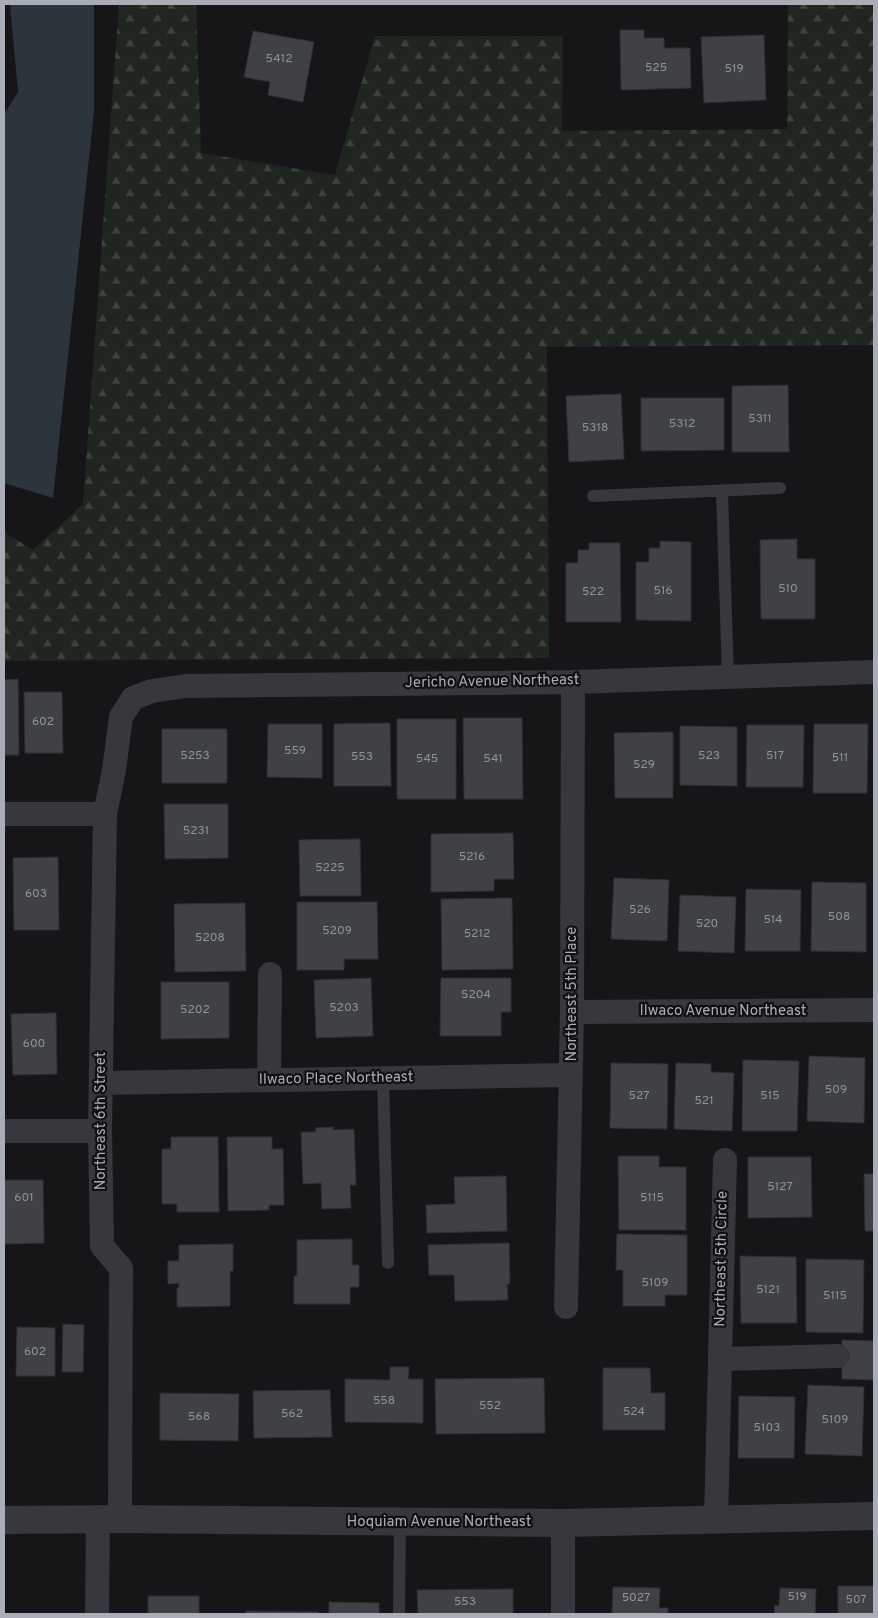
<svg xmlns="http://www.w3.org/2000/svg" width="878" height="1618" viewBox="0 0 878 1618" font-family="Overpass,sans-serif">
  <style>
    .forest { fill: url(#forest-firs) }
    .water { fill: #2c353c }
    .building { fill: #404145; stroke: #303034 }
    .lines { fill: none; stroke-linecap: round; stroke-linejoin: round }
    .service { stroke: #37383d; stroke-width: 12 }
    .minor { stroke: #37383d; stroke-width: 24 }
    .tertiary { stroke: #37383d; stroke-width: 28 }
    .labels { text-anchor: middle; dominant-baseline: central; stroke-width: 4.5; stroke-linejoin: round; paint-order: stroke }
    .number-label { font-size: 12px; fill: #8e929b }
    .street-label { font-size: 15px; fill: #a8adb8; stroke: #111113 }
  </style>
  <defs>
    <pattern id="forest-firs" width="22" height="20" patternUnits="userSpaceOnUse" patternTransform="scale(1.25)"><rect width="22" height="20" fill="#1e261f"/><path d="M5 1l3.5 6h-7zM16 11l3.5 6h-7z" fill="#3c433d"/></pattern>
  </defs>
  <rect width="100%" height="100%" fill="#161618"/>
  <!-- forest -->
  <path class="forest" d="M119 4H196L201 153 335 175 375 36H563L562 131 787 129 788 4H874V345L547 347 549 658 4 661V532L33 550 83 504Z"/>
  <!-- water -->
  <path class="water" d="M10 4H94V111L53 498 4 483V114L18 92Z"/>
  <!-- building -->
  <path class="building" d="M620 30H644V38H664V48H690L691 88 621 90Z
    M253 31 314 42 303 102 268 95 270 82 244 77Z
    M764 35 766 100 704 103 701 37Z
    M788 385 789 452H732V386Z
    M621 394 624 459 569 462 566 396Z
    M641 398H724V450L641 451Z
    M797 539V559H815V619H761L760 540Z
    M660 541 691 542V621L636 620V562H649V548H660Z
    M589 543H620L621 622H566V563H578V550H589Z
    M18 679 19 755H4V680Z
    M24 692H62L63 753H25Z
    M463 718H522L523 799H464Z
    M397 719H456V799H397Z
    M390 723 391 786H334V724Z
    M268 724H322V778L267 777Z
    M814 724H868L867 793H813Z
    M747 725H804L803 787H746Z
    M680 726 737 727V786L680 785Z
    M162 729H227V783H162Z
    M673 732V798H615L614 733Z
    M164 804H228V858L165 859Z
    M513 833 514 879H494V891L431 892V834Z
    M360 839 361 896H300L299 840Z
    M58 857 59 930H14L13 858Z
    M614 878 669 880 667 941 611 939Z
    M812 882 866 883V952L811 951Z
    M746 889 801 890 800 951H745Z
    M680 895 736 897 734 953 678 951Z
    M512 898 513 969 442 970 441 899Z
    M297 902H377L378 959H344V970H297Z
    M245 903 246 971 175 972 174 904Z
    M371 978 373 1036 316 1038 314 980Z
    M441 978H511V1012H501V1036H440Z
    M161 982H229V1038L161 1039Z
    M56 1013 57 1074 13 1075 11 1014Z
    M809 1056 865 1058 864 1123 807 1121Z
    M743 1060 799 1061 797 1131H742Z
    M611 1063 668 1064 667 1129 610 1128Z
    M676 1063 711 1064V1072L734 1073 732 1131 674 1129Z
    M333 1127V1130L354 1129 356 1185H350L351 1208 322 1209 321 1183 303 1184 301 1132H316L315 1128Z
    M171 1137H218L219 1212H177V1204H162V1149H171Z
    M227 1137H272V1149H283L284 1205H269V1210L228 1211Z
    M618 1156H659V1167H686V1230H619Z
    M748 1157H811L812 1217 748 1218Z
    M864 1174H874V1231H865Z
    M506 1176 507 1231 427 1233 426 1205 455 1204 454 1177Z
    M4 1180H43L44 1243 4 1244Z
    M617 1234 687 1235V1295H665V1306H623V1270H616Z
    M352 1239V1265H359V1287H350V1304H294V1276H297V1240Z
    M509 1243 510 1284H507L508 1300 455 1301 454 1275H429L428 1245Z
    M233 1244V1271H230V1306L177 1307V1288H179V1283L168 1284V1261H179V1245Z
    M740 1256 796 1257 797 1323H741Z
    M806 1259 864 1260 863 1333 806 1332Z
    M63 1324 84 1325 83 1372H62Z
    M17 1327 55 1328V1376H16Z
    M842 1340 874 1341V1380L842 1379Z
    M390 1367H409L408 1379H423V1423L345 1422V1379L390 1380Z
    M603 1368H650L651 1393H665V1430H603Z
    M544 1378 545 1433 436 1434 435 1379Z
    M808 1385 864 1387 862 1456 805 1454Z
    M330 1390 332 1437 254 1438 253 1391Z
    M160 1393 239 1394 238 1441 160 1440Z
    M739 1396 795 1397 794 1458H738Z
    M838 1586H874V1614H838Z
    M613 1587 660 1588 659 1608H668V1614H612Z
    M780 1588 816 1589 815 1614H774L775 1605 779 1606Z
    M513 1589V1614H418L417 1590Z
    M148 1596H199V1614H148Z
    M329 1602 379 1603V1614H329Z
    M246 1611 318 1612V1614H246Z"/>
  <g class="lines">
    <!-- service -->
    <path class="service" d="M722 491 728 677
      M593 496 780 488
      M383 1078 388 1263
      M399 1614 400 1522"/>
    <!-- minor -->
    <path class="minor" d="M4 814H105
      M572 1012 874 1010
      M269 1080 270 974
      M101 1083 571 1075
      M4 1131H100
      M566 1307 572 1012 573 682
      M720 1359 838 1356
      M120 1519 121 1268 102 1246 100 1131 105 814 114 770 121 717 133 698 152 691 186 686 573 682 874 672
      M716 1520 725 1160
      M563 1523V1614
      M97 1614 98 1519"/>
    <!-- tertiary -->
    <path class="tertiary" d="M4 1520 120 1519 563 1523 874 1516"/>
  </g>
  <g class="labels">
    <!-- number labels -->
    <g class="number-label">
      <text x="279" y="59">5412</text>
      <text x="656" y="68">525</text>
      <text x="734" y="69">519</text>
      <text x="760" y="419">5311</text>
      <text x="682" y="424">5312</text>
      <text x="595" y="428">5318</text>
      <text x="788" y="589">510</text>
      <text x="663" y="591">516</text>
      <text x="593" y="592">522</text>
      <text x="43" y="722">602</text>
      <text x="295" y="751">559</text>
      <text x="195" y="756">5253</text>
      <text x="709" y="756">523</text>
      <text x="775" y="756">517</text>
      <text x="362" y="757">553</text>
      <text x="840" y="758">511</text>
      <text x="427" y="759">545</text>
      <text x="493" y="759">541</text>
      <text x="644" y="765">529</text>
      <text x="196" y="831">5231</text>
      <text x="472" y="857">5216</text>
      <text x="330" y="868">5225</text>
      <text x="36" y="894">603</text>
      <text x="640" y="910">526</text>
      <text x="839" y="917">508</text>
      <text x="773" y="920">514</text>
      <text x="707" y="924">520</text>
      <text x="337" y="931">5209</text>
      <text x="477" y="934">5212</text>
      <text x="210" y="938">5208</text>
      <text x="476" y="995">5204</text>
      <text x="344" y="1008">5203</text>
      <text x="195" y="1010">5202</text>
      <text x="34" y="1044">600</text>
      <text x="836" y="1090">509</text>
      <text x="639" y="1096">527</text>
      <text x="770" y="1096">515</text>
      <text x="704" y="1101">521</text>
      <text x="780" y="1187">5127</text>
      <text x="24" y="1198">601</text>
      <text x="652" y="1198">5115</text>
      <text x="655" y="1283">5109</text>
      <text x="768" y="1290">5121</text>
      <text x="835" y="1296">5115</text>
      <text x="35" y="1352">602</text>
      <text x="384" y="1401">558</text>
      <text x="490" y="1406">552</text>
      <text x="634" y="1412">524</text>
      <text x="292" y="1414">562</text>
      <text x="199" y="1417">568</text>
      <text x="835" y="1420">5109</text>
      <text x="767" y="1428">5103</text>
      <text x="797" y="1597">519</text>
      <text x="636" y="1598">5027</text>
      <text x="856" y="1600">507</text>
      <text x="465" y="1602">553</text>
    </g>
    <!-- street labels -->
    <g class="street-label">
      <text transform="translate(492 682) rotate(-1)">Jericho Avenue Northeast</text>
      <text transform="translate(572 994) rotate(-90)">Northeast 5th Place</text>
      <text x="723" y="1011">Ilwaco Avenue Northeast</text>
      <text transform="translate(336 1079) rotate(-1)">Ilwaco Place Northeast</text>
      <text transform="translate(101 1121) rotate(-90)">Northeast 6th Street</text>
      <text transform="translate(722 1259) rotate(-89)">Northeast 5th Circle</text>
      <text x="439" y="1522">Hoquiam Avenue Northeast</text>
    </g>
  </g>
  <!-- border -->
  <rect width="878" height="1618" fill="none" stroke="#a8adb8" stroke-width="10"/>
</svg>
